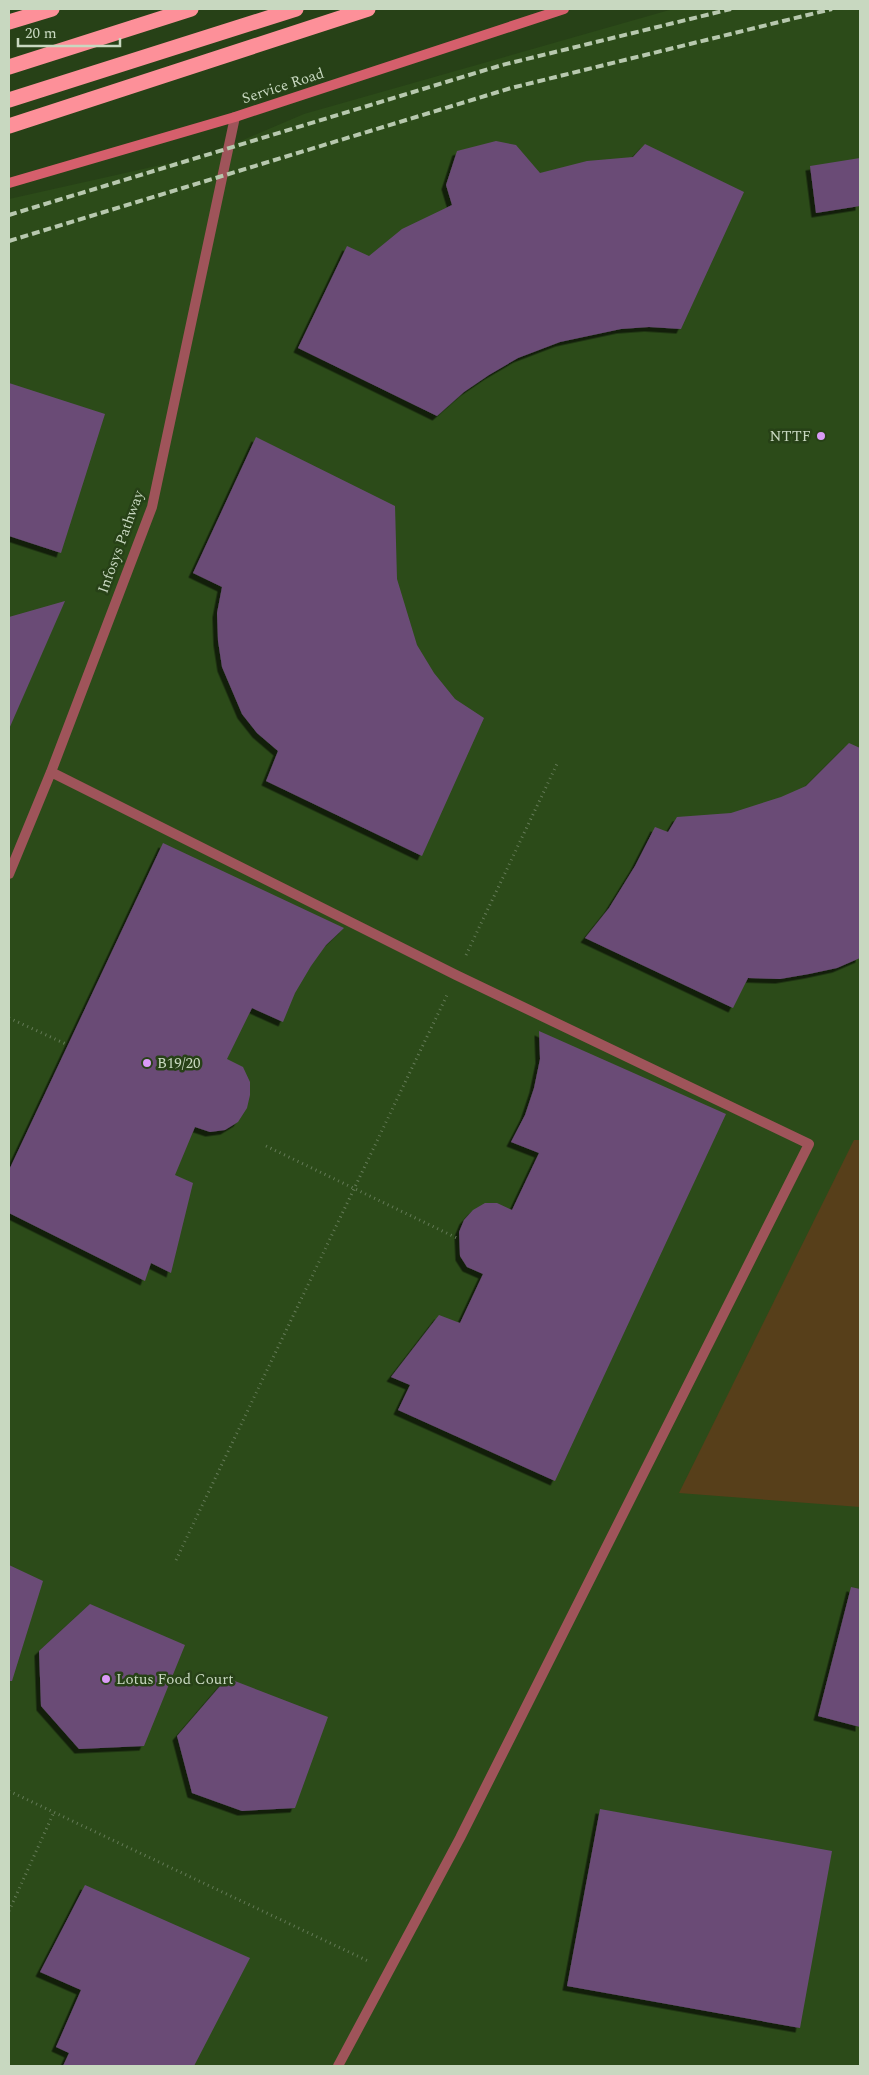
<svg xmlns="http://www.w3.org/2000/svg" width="869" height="2075" viewBox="0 0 869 2075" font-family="Spectral,serif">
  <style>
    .built { fill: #2c4b19 }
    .green { fill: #573f1a }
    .building { fill: #6a4c76; filter: url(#shadow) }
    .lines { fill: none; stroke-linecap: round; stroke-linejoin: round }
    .path { stroke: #647a57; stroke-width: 3; stroke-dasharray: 1 4; stroke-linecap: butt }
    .lane { stroke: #9f545a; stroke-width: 10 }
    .secondary { stroke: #d55f6c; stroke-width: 10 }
    .highway { stroke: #fd9099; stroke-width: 15 }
    .rail { stroke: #b7c8ae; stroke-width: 4; stroke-dasharray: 8 4; stroke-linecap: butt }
    .poi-dot { fill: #da9af6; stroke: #274117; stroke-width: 2 }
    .labels { text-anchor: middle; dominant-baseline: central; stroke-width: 5; stroke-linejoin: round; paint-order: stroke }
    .street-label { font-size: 15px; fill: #c8d8c0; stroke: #274117 }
    .poi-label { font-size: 15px; fill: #c8d8c0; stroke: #274117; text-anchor: start }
  </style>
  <defs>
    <filter id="shadow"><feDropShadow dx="-4.5" dy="4.5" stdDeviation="0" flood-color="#0009"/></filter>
  </defs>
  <rect width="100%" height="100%" fill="#274117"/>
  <!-- built -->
  <path class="built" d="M673 9H860V2066H9V199L210 154 304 114Z"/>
  <!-- green -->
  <path class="green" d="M854 1140H860V1507L679 1493Z"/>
  <!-- building -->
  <path class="building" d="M496 141 516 145 540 173 587 161 633 157 645 144 744 192 681 329 649 327 621 329 560 342 518 358 489 375 464 392 437 416 298 348 347 246 369 256 402 229 452 205 446 185 457 151Z
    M860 158V206L816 213 810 166Z
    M9 383 105 414 61 553 9 536Z
    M256 437 395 506 397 579 417 645 434 673 455 699 484 718 422 856 266 781 278 751 257 733 242 714 222 667 218 641 217 613 222 587 193 573Z
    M65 601 9 729V617Z
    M849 743 860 748V958L837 968 809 974 780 979 748 978 733 1008 585 938 609 908 635 866 655 827 668 832 677 817 731 813 781 797 806 786Z
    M163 843 344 928 326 945 311 966 295 993 283 1022 252 1008 227 1059 243 1067 250 1082V1095L247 1108 238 1122 225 1130 210 1132 195 1127 175 1175 193 1183 171 1273 151 1263 145 1281 9 1213V1170Z
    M539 1031 726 1114 555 1481 398 1410 410 1385 391 1377 439 1315 460 1323 483 1274 467 1267 460 1256 459 1232 464 1220 473 1210 485 1203H497L512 1210 539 1153 511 1142 525 1115 534 1088 540 1059Z
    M9 1565 43 1581 12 1681H9Z
    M851 1587 860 1589V1727L818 1716Z
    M90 1604 185 1645 144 1746 79 1749 41 1706 39 1651Z
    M227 1678 328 1717 295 1808 242 1811 192 1793 177 1736Z
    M600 1809 832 1851 800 2028 567 1986Z
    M85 1885 250 1958 194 2066H63L69 2053 56 2047 81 1990 40 1972Z"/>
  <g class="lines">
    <!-- path -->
    <path class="path" d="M466 955 557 764
      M9 1018 68 1045
      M266 1146 459 1239
      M176 1560 447 995
      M9 1791 368 1961
      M9 1911 54 1812"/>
    <!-- lane -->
    <path class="lane" d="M51 772 456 975 809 1144 460 1838 338 2066
      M9 874 51 772 152 507 235 117"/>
    <!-- secondary -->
    <path class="secondary" d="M9 183 235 117 564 9"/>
    <!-- highway -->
    <path class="highway" d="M9 22 52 9
      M9 67 191 9
      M9 100 296 9
      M9 126 368 9"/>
    <!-- rail -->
    <path class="rail" d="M9 215 502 65 731 9
      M9 241 511 88 832 9"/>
  </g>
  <!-- markers -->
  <g class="poi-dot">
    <circle cx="821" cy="436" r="5"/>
    <circle cx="147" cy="1063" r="5"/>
    <circle cx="106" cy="1679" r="5"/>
  </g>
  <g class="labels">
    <!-- street labels -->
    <g class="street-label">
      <text transform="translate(283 86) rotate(-18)">Service Road</text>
      <text transform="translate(121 542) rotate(-70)">Infosys Pathway</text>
    </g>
    <!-- poi labels -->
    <g class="poi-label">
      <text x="811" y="436" text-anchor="end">NTTF</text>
      <text x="157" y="1063">B19/20</text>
      <text x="116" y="1679">Lotus Food Court</text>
    </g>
  </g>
  <!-- border -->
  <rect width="869" height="2075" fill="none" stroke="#c8d8c0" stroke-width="20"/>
  <!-- scale -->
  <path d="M18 38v8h102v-8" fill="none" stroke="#c8d8c0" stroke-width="2.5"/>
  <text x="25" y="38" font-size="15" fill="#c8d8c0" stroke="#274117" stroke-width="4" paint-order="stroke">20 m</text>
</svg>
